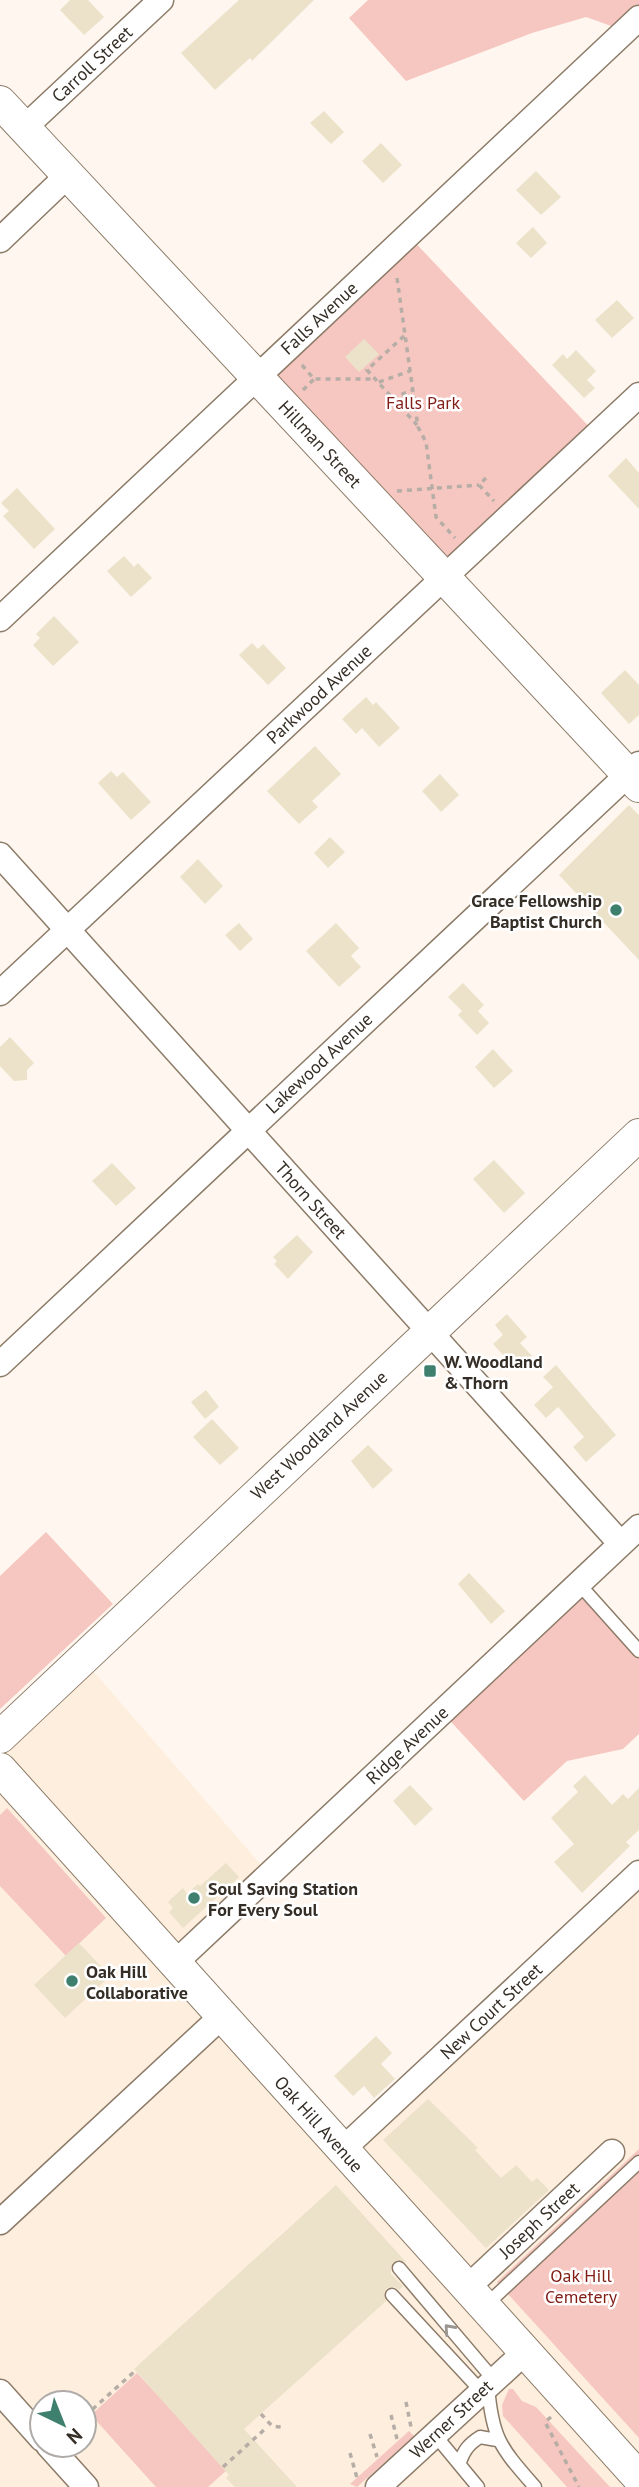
<svg xmlns="http://www.w3.org/2000/svg" width="639" height="2487" viewBox="0 0 639 2487" font-family="'PT Sans',sans-serif">
  <style>
    .built { fill: #fdeede; fill-rule: evenodd }
    .green { fill: #f6c7c0 }
    .building { fill: #ebe2c9 }
    .lines { fill: none; stroke-linecap: round; stroke-linejoin: round }
    .service-casing { stroke: #8c7b68; stroke-width: 15 }
    .minor-casing { stroke: #8c7b68; stroke-width: 27 }
    .tertiary-casing { stroke: #8c7b68; stroke-width: 34 }
    .path { stroke: #b6aea6; stroke-width: 3.5; stroke-dasharray: 5 5; stroke-linecap: butt }
    .service { stroke: #fff; stroke-width: 12 }
    .minor { stroke: #fff; stroke-width: 24 }
    .tertiary { stroke: #fff; stroke-width: 32 }
    .oneway { stroke: #9a9692 }
    .poi-dot { fill: #3e7f6e; stroke: #fff; stroke-width: 2.5 }
    .labels { text-anchor: middle; dominant-baseline: central; stroke-width: 5; stroke-linejoin: round; paint-order: stroke }
    .street-label { font-size: 18px; fill: #352e26; stroke: #fff }
    .park-label { font-size: 18px; fill: #801e16; stroke: #fff }
    .poi-label { font-size: 18px; font-weight: bold; fill: #352e26; stroke: #fff; text-anchor: start }
  </style>
  <rect width="100%" height="100%" fill="#fff7ef"/>
  <!-- built -->
  <path class="built" d="M82 1658 269 1874 175 1963 343 2149 639 1873V2149L498 2282 639 2438V2487H0V1737ZM42 2403H84V2445H42Z"/>
  <!-- green -->
  <path class="green" d="M368 0H639V18L625 31 586 17 532 33 406 81 349 18Z
    M408 235 597 435 444 578 257 377Z
    M46 1532 113 1604 0 1709V1576Z
    M579 1584 639 1649V1734L623 1749 567 1761 524 1801 442 1712Z
    M7 1808 106 1918 66 1956 0 1886V1815Z
    M639 2149V2438L497 2282Z
    M137 2373 227 2470 208 2487H156L91 2415Z
    M509 2389H513L522 2401 536 2407 610 2487H567L503 2416 502 2405Z
    M409 2431 414 2436 357 2487 350 2484Z"/>
  <!-- building -->
  <path class="building" d="M70 0H88L104 17 84 35 60 10Z
    M239 0H314L252 61 250 58 215 90 181 53Z
    M324 111 344 132 331 144 310 123Z
    M381 143 402 165 383 183 362 161Z
    M536 171 561 197 541 215 516 190Z
    M533 227 547 243 531 258 516 243Z
    M617 300 634 318 612 338 595 320Z
    M364 339 379 354 359 372 345 357Z
    M576 350 596 371 587 380 595 388 584 398 552 365 563 354 567 359Z
    M626 458 639 473V509L608 476Z
    M17 488 55 529 34 549 3 516 9 511 1 503Z
    M124 556 134 567 138 563 152 578 131 597 107 571Z
    M54 616 79 642 53 666 33 645 40 638 36 634Z
    M252 643 258 649 263 644 286 668 268 685 239 655Z
    M625 670 639 685V715L629 724 601 693Z
    M366 697 373 705 376 702 400 728 379 747 362 728 356 734 342 719Z
    M315 746 341 774 312 801 318 807 299 824 267 791Z
    M111 771 117 777 123 772 151 802 131 820 98 783Z
    M440 774 459 795 441 812 422 791Z
    M629 805 639 815V960L559 875Z
    M330 837 345 852 328 868 314 853Z
    M198 859 223 886 205 904 180 877Z
    M239 923 253 939 240 951 225 935Z
    M336 923 359 948 351 956 361 967 339 987 306 951Z
    M463 983 484 1005 478 1011 489 1023 477 1035 458 1015 462 1011 448 997Z
    M10 1037 34 1063 27 1070V1080L14 1081 0 1066V1047Z
    M493 1049 513 1071 494 1088 475 1067Z
    M494 1160 525 1193 504 1213 473 1179Z
    M112 1163 136 1188 116 1206 92 1181Z
    M297 1235 313 1252 288 1279 274 1264 277 1261 273 1257Z
    M507 1314 527 1337 520 1343 532 1356 517 1370 493 1344 503 1335 495 1325Z
    M556 1365 616 1435 586 1462 573 1447 584 1437 558 1407 546 1418 534 1405 553 1387 543 1377Z
    M206 1390 219 1407 205 1419 191 1402Z
    M212 1419 239 1448 220 1465 193 1437Z
    M368 1445 393 1470 373 1489 351 1461Z
    M469 1573 505 1611 491 1624 458 1584Z
    M585 1775 612 1805 623 1794 628 1799 639 1788V1830L626 1842 630 1846 582 1893 554 1862 574 1844 551 1818 578 1792 573 1786Z
    M410 1785 433 1809 415 1826 393 1801Z
    M226 1863 239 1877 183 1928 169 1912 173 1908 168 1902 183 1888 187 1894 198 1884 200 1886Z
    M79 1943 110 1976 65 2018 34 1985Z
    M376 2036 392 2053 381 2064 395 2079 374 2098 364 2086 353 2096 334 2076Z
    M428 2099 478 2148 475 2150 501 2178 516 2165 532 2182 537 2178 549 2190 486 2248 383 2140Z
    M336 2185 406 2262 397 2260 391 2266V2274L403 2286 399 2290 394 2287 387 2288 384 2293 386 2301 244 2429 297 2487H235L226 2478 229 2475 134 2369Z"/>
  <g class="lines">
    <!-- service casing -->
    <g class="service-casing">
      <path id="service" d="M579 1584 639 1651
        M399 2268 494 2380
        M392 2295 482 2392
        M486 2305 639 2162
        M488 2386C492 2439 501 2448 535 2487
        M435 2435 478 2487
        M460 2462C464 2450 469 2444 480 2437L497 2440"/>
    </g>
    <!-- minor casing -->
    <g class="minor-casing">
      <path id="minor" d="M24 128 161 0
        M0 240 68 175
        M0 619 639 18
        M0 855 621 1544
        M0 993 639 395
        M0 1364 639 764
        M175 1963 639 1527
        M343 2149 639 1873
        M0 2222 222 2016
        M467 2288 612 2152
        M0 2392 42 2439
        M48 2445 86 2487
        M378 2487 525 2352"/>
    </g>
    <!-- tertiary casing -->
    <g class="tertiary-casing">
      <path id="tertiary" d="M0 102 639 786
        M0 1737 639 1135
        M0 1769 639 2478"/>
    </g>
    <!-- path -->
    <path class="path" d="M397 278 418 427 426 442 436 517 455 538
      M404 336 367 370 417 425
      M302 365 314 379H375
      M379 382 410 371
      M303 390 314 379
      M392 398 413 390
      M486 478 479 485 494 501
      M397 491 479 485
      M406 2402 411 2427
      M261 2414 272 2426 281 2427
      M391 2415 397 2439
      M85 2416 135 2371
      M551 2417 545 2422 579 2487
      M370 2434 377 2457
      M350 2453 357 2478
      M223 2467 265 2429"/>
    <!-- service -->
    <use href="#service" class="service"/>
    <!-- minor -->
    <use href="#minor" class="minor"/>
    <!-- tertiary -->
    <use href="#tertiary" class="tertiary"/>
  </g>
  <!-- one-way arrows -->
  <defs><path id="oneway-chevron" d="M-2-3.5L2.5 0L-2 3.5" fill="none" stroke-width="1.6" stroke-linecap="round" stroke-linejoin="round" transform="scale(1.75)"/></defs>
  <use class="oneway" href="#oneway-chevron" transform="translate(449 2329) rotate(-132)"/>
  <!-- markers -->
  <g class="poi-dot">
    <circle cx="616" cy="910" r="7"/>
    <rect x="423" y="1364" width="14" height="14" rx="3.5"/>
    <circle cx="194" cy="1898" r="7"/>
    <circle cx="72" cy="1981" r="7"/>
  </g>
  <g class="labels">
    <!-- street labels -->
    <g class="street-label">
      <text transform="translate(92 64) rotate(-43)">Carroll Street</text>
      <text transform="translate(319 318) rotate(-43)">Falls Avenue</text>
      <text transform="translate(320 444) rotate(47)">Hillman Street</text>
      <text transform="translate(319 694) rotate(-43)">Parkwood Avenue</text>
      <text transform="translate(319 1063) rotate(-43)">Lakewood Avenue</text>
      <text transform="translate(311 1200) rotate(48)">Thorn Street</text>
      <text transform="translate(319 1435) rotate(-43)">West Woodland Avenue</text>
      <text transform="translate(407 1745) rotate(-43)">Ridge Avenue</text>
      <text transform="translate(491 2011) rotate(-43)">New Court Street</text>
      <text transform="translate(319 2124) rotate(48)">Oak Hill Avenue</text>
      <text transform="translate(539 2220) rotate(-43)">Joseph Street</text>
      <text transform="translate(451 2419) rotate(-43)">Werner Street</text>
    </g>
    <!-- park labels -->
    <g class="park-label">
      <text x="423" y="402">Falls Park</text>
      <text x="581" y="2275">Oak Hill<tspan x="581" dy="21">Cemetery</tspan></text>
    </g>
    <!-- poi labels -->
    <g class="poi-label">
      <text x="602" y="900" text-anchor="end">Grace Fellowship<tspan x="602" dy="21">Baptist Church</tspan></text>
      <text x="444" y="1361">W. Woodland<tspan x="444" dy="21">&amp; Thorn</tspan></text>
      <text x="208" y="1888">Soul Saving Station<tspan x="208" dy="21">For Every Soul</tspan></text>
      <text x="86" y="1971">Oak Hill<tspan x="86" dy="21">Collaborative</tspan></text>
    </g>
  </g>
  <!-- north arrow -->
  <g transform="translate(63 2424) rotate(137)"><circle r="33" fill="#ffffff" stroke="#aeaba8" stroke-width="2"/>
  <path d="M0-5L12 26L0 18L-12 26Z" fill="#3e7f6e"/>
  <text y="-10" font-size="19" font-weight="bold" text-anchor="middle" fill="#352e26">N</text>
  </g>
</svg>
